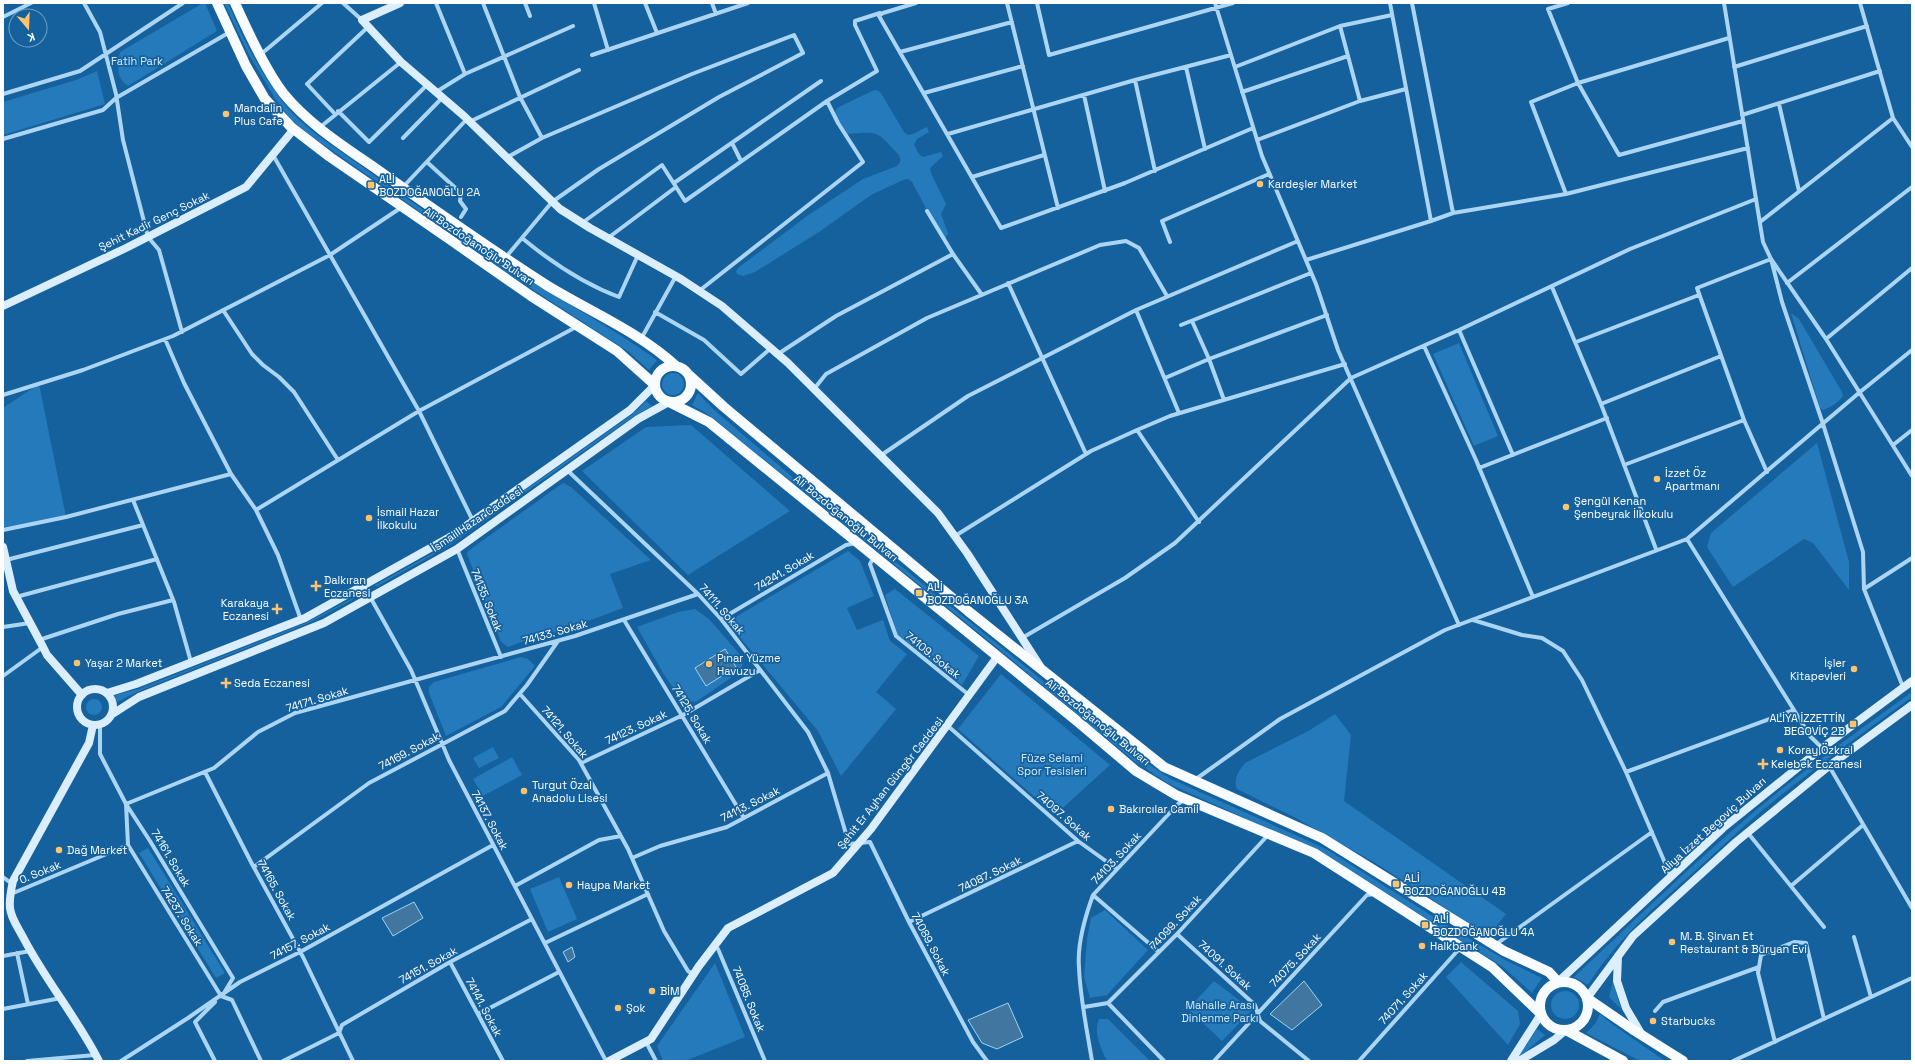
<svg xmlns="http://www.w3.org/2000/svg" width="1915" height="1064" viewBox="0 0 1915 1064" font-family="'Space Grotesk',sans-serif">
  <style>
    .green { fill: #247aba }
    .water { fill: #4176a0; stroke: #9ed2f6 }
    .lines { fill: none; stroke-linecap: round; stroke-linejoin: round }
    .street { stroke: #acd5f3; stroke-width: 4 }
    .secondary { stroke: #dbeefd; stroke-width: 8 }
    .primary { stroke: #f8fcff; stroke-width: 10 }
    .poi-dot { fill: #ffc36e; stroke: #15619d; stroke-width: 1.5 }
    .labels { text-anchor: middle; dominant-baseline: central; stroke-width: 3.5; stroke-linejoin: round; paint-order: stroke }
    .park-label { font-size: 11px; fill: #d4ecfd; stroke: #15619d }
    .poi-label { font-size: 11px; fill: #fff; stroke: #15619d; text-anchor: start }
    .street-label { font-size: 11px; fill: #fff; stroke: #15619d }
  </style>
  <rect width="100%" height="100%" fill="#15619d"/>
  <!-- green -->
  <path class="green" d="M203 3H205L217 31 128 86C116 79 117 64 120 52Z
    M224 3H228C242 36 258 69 280 98 290 113 304 124 317 135 377 177 436 220 497 260 550 295 606 323 657 360L649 370 629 352 518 280 314 138 291 120 276 100 249 55Z
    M97 71 105 104 3 135V102L76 80Z
    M877 90 881 93 904 132 908 135 913 134 927 127 929 132 917 139 914 145 919 154 923 157 941 152 943 156 930 168 931 173 946 204 941 214 948 233 944 242 912 182 908 179 903 180 871 195 819 232 755 272 743 276 737 274 736 271 738 268 807 216 863 179 897 166C901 162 901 160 899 155 876 131 881 131 847 134L834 115 837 108 872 91Z
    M1791 313 1799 319 1842 392 1843 396C1838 403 1831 407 1823 410L1820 408Z
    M1459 343 1498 436 1474 446 1433 354Z
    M662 384a11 11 0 1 1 22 0a11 11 0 1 1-22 0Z
    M39 384 66 517 3 530V408Z
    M698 393 713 409 819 500 1136 756 1171 779 1326 849 1453 929 1507 961 1542 978 1532 993 1503 967 1323 853 1169 784 1133 760 990 642 709 415 692 405Z
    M646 401 652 406 634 416 469 532 447 547 376 587 375 585 446 546 467 531 633 414Z
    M691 425 790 511 688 575 582 471 646 427Z
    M1817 443 1849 562V590L1813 543 1804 539 1733 587 1707 547 1711 533Z
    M563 483 571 487 651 560 610 574 623 608 556 633 551 631 508 647 501 642 467 554 468 551Z
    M848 551 860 561 874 596 847 608 857 630 883 620 890 641 907 654 876 692 896 709 841 776 818 731 733 629 734 618Z
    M895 589 979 656 962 685 897 634 885 595Z
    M353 598 354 599 307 624 139 691 117 702 115 695 139 689 306 623Z
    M695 609 709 619 743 658 742 670 696 702 681 700 663 673 637 627 678 612Z
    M521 657 528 659 535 666 501 707 446 736 429 693V687L434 682Z
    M1001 674 1110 765 1055 815 958 729Z
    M1912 692V697C1860 735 1807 773 1758 814 1736 833 1716 852 1695 871 1656 906 1616 940 1588 985L1574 977C1634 921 1692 864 1755 811 1805 769 1859 730 1912 692Z
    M86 707a8 8 0 1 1 16 0a8 8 0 1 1-16 0Z
    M1335 714 1351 735 1344 801 1506 914 1489 936 1377 864 1294 817 1237 789C1233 778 1239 771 1245 763L1310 730Z
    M493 747 499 758 479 768 473 758Z
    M512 757 522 775 483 796 473 779Z
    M148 848 225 973 216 978 139 853Z
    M559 877 577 919 548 932 530 889Z
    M1105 910 1148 950 1107 995 1090 998 1084 977 1087 939 1091 918Z
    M1461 962 1518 1011 1520 1024 1508 1045 1446 977Z
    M715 963 745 1037 685 1061H663L657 1046Z
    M1214 981 1252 1010 1222 1041 1188 1009Z
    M1613 982 1621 1009 1609 997Z
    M1551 1005a14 14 0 1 1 28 0a14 14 0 1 1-28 0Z
    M1600 1014 1612 1024 1665 1061H1640L1586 1033 1595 1024Z
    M1099 1019H1108L1150 1061H1107C1101 1048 1093 1033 1099 1019Z
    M1537 1029 1545 1035 1516 1060Z"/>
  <!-- water -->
  <path class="water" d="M725 649 736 667 706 686 695 668Z
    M414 902 423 918 393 936 382 918Z
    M572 947 575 957 568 962 563 952Z
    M1304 981 1322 1005 1292 1030 1270 1014Z
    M1008 1003 1023 1037 997 1049 982 1043 968 1020Z"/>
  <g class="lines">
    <!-- street -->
    <path class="street" d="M84 3 100 32 116 94 123 140 148 237 159 250 182 332
      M343 3 362 20
      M436 3 465 74
      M483 3 520 97 542 138
      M525 3 530 16
      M594 3 608 50
      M645 3 657 33
      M712 3 716 14
      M916 3 883 13 879 16 1001 228 1125 183 1253 128
      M1007 3 1058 208
      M1037 3 1049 55 1233 3
      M1215 3 1262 156 1316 284 1338 350 1459 625
      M1412 3 1453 213
      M1568 3 1548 9 1578 83 1729 38
      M1724 3 1763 242 1771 259 1826 339 1912 476
      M1860 3 1893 118 1912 147
      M3 17 31 3
      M1340 26 1360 101
      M900 52 1012 22
      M260 55 322 3
      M592 55 748 3
      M1186 67 1205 149
      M1235 67 1340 26 1392 15
      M1734 67 1867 26
      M1135 80 1155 171
      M436 92 465 74 573 26
      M1242 92 1348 56
      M924 93 1023 66
      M3 94 80 71 183 3
      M1084 95 1105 191
      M1779 104 1799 191
      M338 111 369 142 427 85
      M335 114 307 84 368 27
      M1742 115 1880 71
      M469 122 579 70
      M319 128 401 62
      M948 134 1135 80 1231 55
      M403 138 442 98
      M3 139 103 110 116 98 230 32
      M1257 140 1360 101 1406 89
      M732 143 741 161
      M273 155 419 411 473 521
      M428 163 461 193 460 201 466 209 461 217
      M972 177 1044 155
      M674 183 821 81
      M403 187 467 119
      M1566 194 1531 102 1578 83 1619 155 1743 121
      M927 211 953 254 982 295
      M1431 221 1453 213 1566 194 1748 148
      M1760 222 1893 118
      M582 223 662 165 685 201 827 101 877 71 855 25V21L880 13
      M522 238C551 262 584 284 619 297L638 255
      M608 238 676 187
      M1170 242 1162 221 1269 174
      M506 257 552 202 599 169 719 97 803 53 794 35 692 74 542 138 506 158
      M1306 260 1431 221 1390 3
      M1008 283 1086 454
      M1787 283 1912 187
      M1552 287 1601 404
      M699 291 863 162 838 123 827 101
      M223 310 252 354 263 365 279 377 294 392 338 460
      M1136 310 1179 413
      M655 312 704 340 741 374 771 348
      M1192 321 1209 359 1224 400
      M1181 325 1311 273
      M1459 330 1513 455
      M165 339 184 383 231 474 256 510 278 555 301 620
      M641 339 676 276
      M1826 339 1912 268
      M1576 342 1699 295
      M1424 346 1476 460 1533 597
      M778 354 836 316 953 254
      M1165 378 1209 359 1327 315
      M814 389 826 374 927 318 1100 245 1126 241 1139 248 1167 296
      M3 395 83 370 173 336 330 255 402 207
      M1744 420 1767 472
      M1137 430 1199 522
      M1893 445 1912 430
      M880 456 968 396 1136 310 1298 241
      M1624 465 1744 420 1697 288 1771 259 1782 302 1823 424 1863 552 1864 589 1903 687
      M1479 468 1607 418
      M567 470 698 594 721 619 808 732 828 773 849 844 870 842 909 922 973 1042 987 1061
      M133 500 174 602 191 662
      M256 510 419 411 578 326
      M3 530 66 517 231 474
      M955 536 1091 451 1137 430 1170 416 1345 364
      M1687 539 1794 710 1810 736 1822 748
      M457 549 501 657
      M1656 549 1601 404 1721 356
      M874 557 870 564 896 636 969 695
      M6 560 143 525
      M364 586 411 670 449 760 606 1061
      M1864 589 1912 558
      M16 597 157 559
      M721 619 846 545 856 543
      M624 620 744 818
      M1473 620 1522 635 1542 638 1563 651 1582 680 1626 772 1671 877
      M3 627 30 623
      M1022 638 1125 578 1175 543 1351 378 1459 330 1630 249 1756 199
      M39 640 118 614 173 600
      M3 676 43 647
      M520 694 579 760 628 849 664 931 688 971 693 974
      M100 724V754L126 804 150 841 233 978 224 993
      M948 726 1078 841 1117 869
      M581 763 683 715 760 670
      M1829 766 1912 908
      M205 772 252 864 303 957 353 1061
      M1626 772 1794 710
      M1196 779 1280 719 1445 630 1687 539 1860 392 1912 350
      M1748 833 1824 927
      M128 845 221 996
      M632 858 660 846 727 827 828 773
      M254 867 369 783 505 711 527 685 558 641
      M3 877 12 884
      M515 886 599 840 621 836
      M1791 886 1863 825
      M11 894 128 845 126 804 214 768 258 732 295 713 575 636 698 594
      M1093 895 1159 952
      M909 922 1078 841
      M1177 934 1255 1005 1260 1021 1309 1061
      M1854 937 1871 997
      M545 943 648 894
      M1495 945 1652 832
      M714 946 718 949 765 1061
      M17 953 28 1004
      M3 956 30 951
      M450 962 503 1061
      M221 996 232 1000 261 1061
      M1108 1003 1164 1061
      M1084 1007 1108 1003 1177 934 1269 834
      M3 1009 61 998
      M1655 1011 1663 1002 1759 967
      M478 1014 559 972
      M646 1042 656 1061
      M1775 1042 1758 973 1761 955 1794 942 1806 943 1824 1019
      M27 1061 95 1055
      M121 1061 188 1018 240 982 300 952 493 845
      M215 1061 195 1022 215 1002
      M283 1061 339 1033 342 1025 450 962 532 919
      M1092 1061C1087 1030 1080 998 1079 967 1077 944 1085 917 1093 895L1178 804 1184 800
      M1214 1061 1367 895 1374 894
      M1359 1061 1460 948
      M1733 1061 1912 978"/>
    <!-- secondary -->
    <path class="secondary" d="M400 3 362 20 401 62 464 116 560 209 590 228 681 279 722 306 788 363 938 513 967 553 1040 666
      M3 306 126 248 246 187 294 129
      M3 547 13 591 43 647 47 655 82 695
      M77 707a18 18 0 1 1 36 0a18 18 0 1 1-36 0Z
      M107 693 136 684 305 618 450 537 473 521 630 410 655 385
      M111 715 139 697 324 623 457 549 638 419 669 402
      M93 725 89 743 13 881C11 890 9 899 10 908 11 919 19 929 24 939 46 981 77 1018 99 1061
      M1618 956 1617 981 1626 1008 1642 1035
      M1558 982 1723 828 1822 748 1912 681
      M1587 998 1633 936 1736 842 1829 766 1912 705
      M609 1061 651 1039 699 966 728 928 833 873 871 829 997 657
      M1511 1061 1541 1014
      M1519 1061 1554 1040 1566 1030"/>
    <!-- primary -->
    <path class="primary" d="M217 3 246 66 265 99 291 127 330 157 452 241 531 296 617 351 655 385
      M235 3C247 30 266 71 284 94 311 127 350 150 385 175 439 213 493 251 548 286 591 312 639 332 676 366
      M655 384a18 18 0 1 1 36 0a18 18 0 1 1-36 0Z
      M689 375 724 407 968 611 1164 767 1322 838 1504 951 1549 972 1558 982
      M669 402 709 422 1077 721 1136 771 1176 795 1314 853 1492 967 1541 1014
      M1540 1006a24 24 0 1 1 48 0a24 24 0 1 1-48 0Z
      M1587 998 1632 1029 1683 1061
      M1566 1030 1623 1061"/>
  </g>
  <!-- markers -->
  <g class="poi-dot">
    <circle cx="226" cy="114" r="4"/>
    <circle cx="1260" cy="184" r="4"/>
    <rect x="367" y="181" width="8" height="8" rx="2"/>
    <circle cx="1657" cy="479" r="4"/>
    <circle cx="1566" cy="507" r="4"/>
    <circle cx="369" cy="518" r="4"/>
    <path d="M314 580h4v4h4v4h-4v4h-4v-4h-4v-4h4z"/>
    <rect x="915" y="589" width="8" height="8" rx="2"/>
    <path d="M275 603h4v4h4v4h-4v4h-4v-4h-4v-4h4z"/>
    <circle cx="77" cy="663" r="4"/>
    <circle cx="709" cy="664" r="4"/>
    <circle cx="1854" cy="669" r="4"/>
    <path d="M224 677h4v4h4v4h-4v4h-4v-4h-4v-4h4z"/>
    <rect x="1849" y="720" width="8" height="8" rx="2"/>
    <circle cx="1780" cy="750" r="4"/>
    <path d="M1761 758h4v4h4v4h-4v4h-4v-4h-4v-4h4z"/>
    <circle cx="524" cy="791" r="4"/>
    <circle cx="1111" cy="809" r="4"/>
    <circle cx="59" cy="850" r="4"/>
    <rect x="1392" y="880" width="8" height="8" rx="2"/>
    <circle cx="569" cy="885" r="4"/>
    <rect x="1421" y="921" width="8" height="8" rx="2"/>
    <circle cx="1672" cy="942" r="4"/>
    <circle cx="1422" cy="946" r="4"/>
    <circle cx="652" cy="991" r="4"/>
    <circle cx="618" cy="1008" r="4"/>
    <circle cx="1653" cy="1021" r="4"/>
  </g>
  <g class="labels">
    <!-- park labels -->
    <g class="park-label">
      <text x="137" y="61">Fatih Park</text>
      <text x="1052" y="758">Füze Selami<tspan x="1052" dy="13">Spor Tesisleri</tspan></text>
      <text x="1220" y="1005">Mahalle Arası<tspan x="1220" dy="13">Dinlenme Parkı</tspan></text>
    </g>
    <!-- poi labels -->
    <g class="poi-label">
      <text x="234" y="108">Mandalin<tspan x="234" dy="13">Plus Cafe</tspan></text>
      <text x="379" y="179">ALİ<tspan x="379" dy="13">BOZDOĞANOĞLU 2A</tspan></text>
      <text x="1268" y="184">Kardeşler Market</text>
      <text x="1665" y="473">İzzet Öz<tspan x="1665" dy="13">Apartmanı</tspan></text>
      <text x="1574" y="501">Şengül Kenan<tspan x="1574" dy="13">Şenbeyrak İlkokulu</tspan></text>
      <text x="377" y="512">İsmail Hazar<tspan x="377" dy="13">İlkokulu</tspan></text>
      <text x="324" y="580">Dalkıran<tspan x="324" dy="13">Eczanesi</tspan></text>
      <text x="927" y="587">ALİ<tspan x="927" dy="13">BOZDOĞANOĞLU 3A</tspan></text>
      <text x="269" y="603" text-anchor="end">Karakaya<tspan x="269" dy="13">Eczanesi</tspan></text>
      <text x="717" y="658">Pınar Yüzme<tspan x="717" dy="13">Havuzu</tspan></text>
      <text x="85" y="663">Yaşar 2 Market</text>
      <text x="1846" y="663" text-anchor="end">İşler<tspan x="1846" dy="13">Kitapevleri</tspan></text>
      <text x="234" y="683">Seda Eczanesi</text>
      <text x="1845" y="718" text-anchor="end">ALİYA İZZETTİN<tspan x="1845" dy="13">BEGOVİÇ 2B</tspan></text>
      <text x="1788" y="750">Koray Özkral</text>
      <text x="1771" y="764">Kelebek Eczanesi</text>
      <text x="532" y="785">Turgut Özal<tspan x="532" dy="13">Anadolu Lisesi</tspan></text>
      <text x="1119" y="809">Bakırcılar Camii</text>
      <text x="67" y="850">Dağ Market</text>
      <text x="1404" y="878">ALİ<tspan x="1404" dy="13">BOZDOĞANOĞLU 4B</tspan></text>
      <text x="577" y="885">Haypa Market</text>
      <text x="1433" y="919">ALİ<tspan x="1433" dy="13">BOZDOĞANOĞLU 4A</tspan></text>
      <text x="1680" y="936">M. B. Şirvan Et<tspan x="1680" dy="13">Restaurant &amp; Büryan Evi</tspan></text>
      <text x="1430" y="946">Halkbank</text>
      <text x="660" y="991">BİM</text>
      <text x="626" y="1008">Şok</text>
      <text x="1661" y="1021">Starbucks</text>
    </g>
    <!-- street labels -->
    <g class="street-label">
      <text transform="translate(154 221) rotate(-26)">Şehit Kadir Genç Sokak</text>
      <text transform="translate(479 246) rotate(34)">Ali Bozdoğanoğlu Bulvarı</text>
      <text transform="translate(846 518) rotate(39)">Ali Bozdoğanoğlu Bulvarı</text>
      <text transform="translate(477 519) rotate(-34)">İsmail Hazar Caddesi</text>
      <text transform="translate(784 571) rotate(-31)">74241. Sokak</text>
      <text transform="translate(487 600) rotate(68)">74135. Sokak</text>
      <text transform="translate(722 609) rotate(49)">74111. Sokak</text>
      <text transform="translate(555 632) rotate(-16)">74133. Sokak</text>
      <text transform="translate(933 655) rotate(39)">74109. Sokak</text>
      <text transform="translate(317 699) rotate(-17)">74171. Sokak</text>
      <text transform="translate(692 714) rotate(59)">74125. Sokak</text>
      <text transform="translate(1098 722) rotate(39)">Ali Bozdoğanoğlu Bulvarı</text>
      <text transform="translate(636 727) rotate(-25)">74123. Sokak</text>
      <text transform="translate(565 732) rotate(49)">74121. Sokak</text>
      <text transform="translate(409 751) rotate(-28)">74169. Sokak</text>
      <text transform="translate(890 783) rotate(-52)">Şehit Er Ayhan Güngör Caddesi</text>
      <text transform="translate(750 804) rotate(-27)">74113. Sokak</text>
      <text transform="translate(1064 816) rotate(41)">74097. Sokak</text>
      <text transform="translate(490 820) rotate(62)">74137. Sokak</text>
      <text transform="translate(1713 825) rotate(-42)">Aliya İzzet Begoviç Bulvarı</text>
      <text transform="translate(171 858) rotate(59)">74161. Sokak</text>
      <text transform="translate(1116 858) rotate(-47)">74103. Sokak</text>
      <text transform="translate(40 872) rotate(-22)">0. Sokak</text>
      <text transform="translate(990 874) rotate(-26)">74087. Sokak</text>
      <text transform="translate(277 890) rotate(61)">74165. Sokak</text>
      <text transform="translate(182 916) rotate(58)">74237. Sokak</text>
      <text transform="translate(1175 922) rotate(-47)">74099. Sokak</text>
      <text transform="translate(300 941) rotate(-28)">74157. Sokak</text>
      <text transform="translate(931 944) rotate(62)">74089. Sokak</text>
      <text transform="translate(1295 960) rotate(-47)">74075. Sokak</text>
      <text transform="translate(428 965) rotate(-29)">74151. Sokak</text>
      <text transform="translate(1225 965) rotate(42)">74091. Sokak</text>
      <text transform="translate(1403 998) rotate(-48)">74071. Sokak</text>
      <text transform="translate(749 999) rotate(68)">74085. Sokak</text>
      <text transform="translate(484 1007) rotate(62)">74141. Sokak</text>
    </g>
  </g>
  <!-- border -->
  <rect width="1915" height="1064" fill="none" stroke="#ffffff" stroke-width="8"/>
  <!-- north arrow -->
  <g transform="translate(28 28) rotate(161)"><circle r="19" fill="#15619d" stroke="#73a0c4"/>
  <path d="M0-3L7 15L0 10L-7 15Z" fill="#ffc36e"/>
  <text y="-6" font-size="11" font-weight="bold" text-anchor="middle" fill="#ffffff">K</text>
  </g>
</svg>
